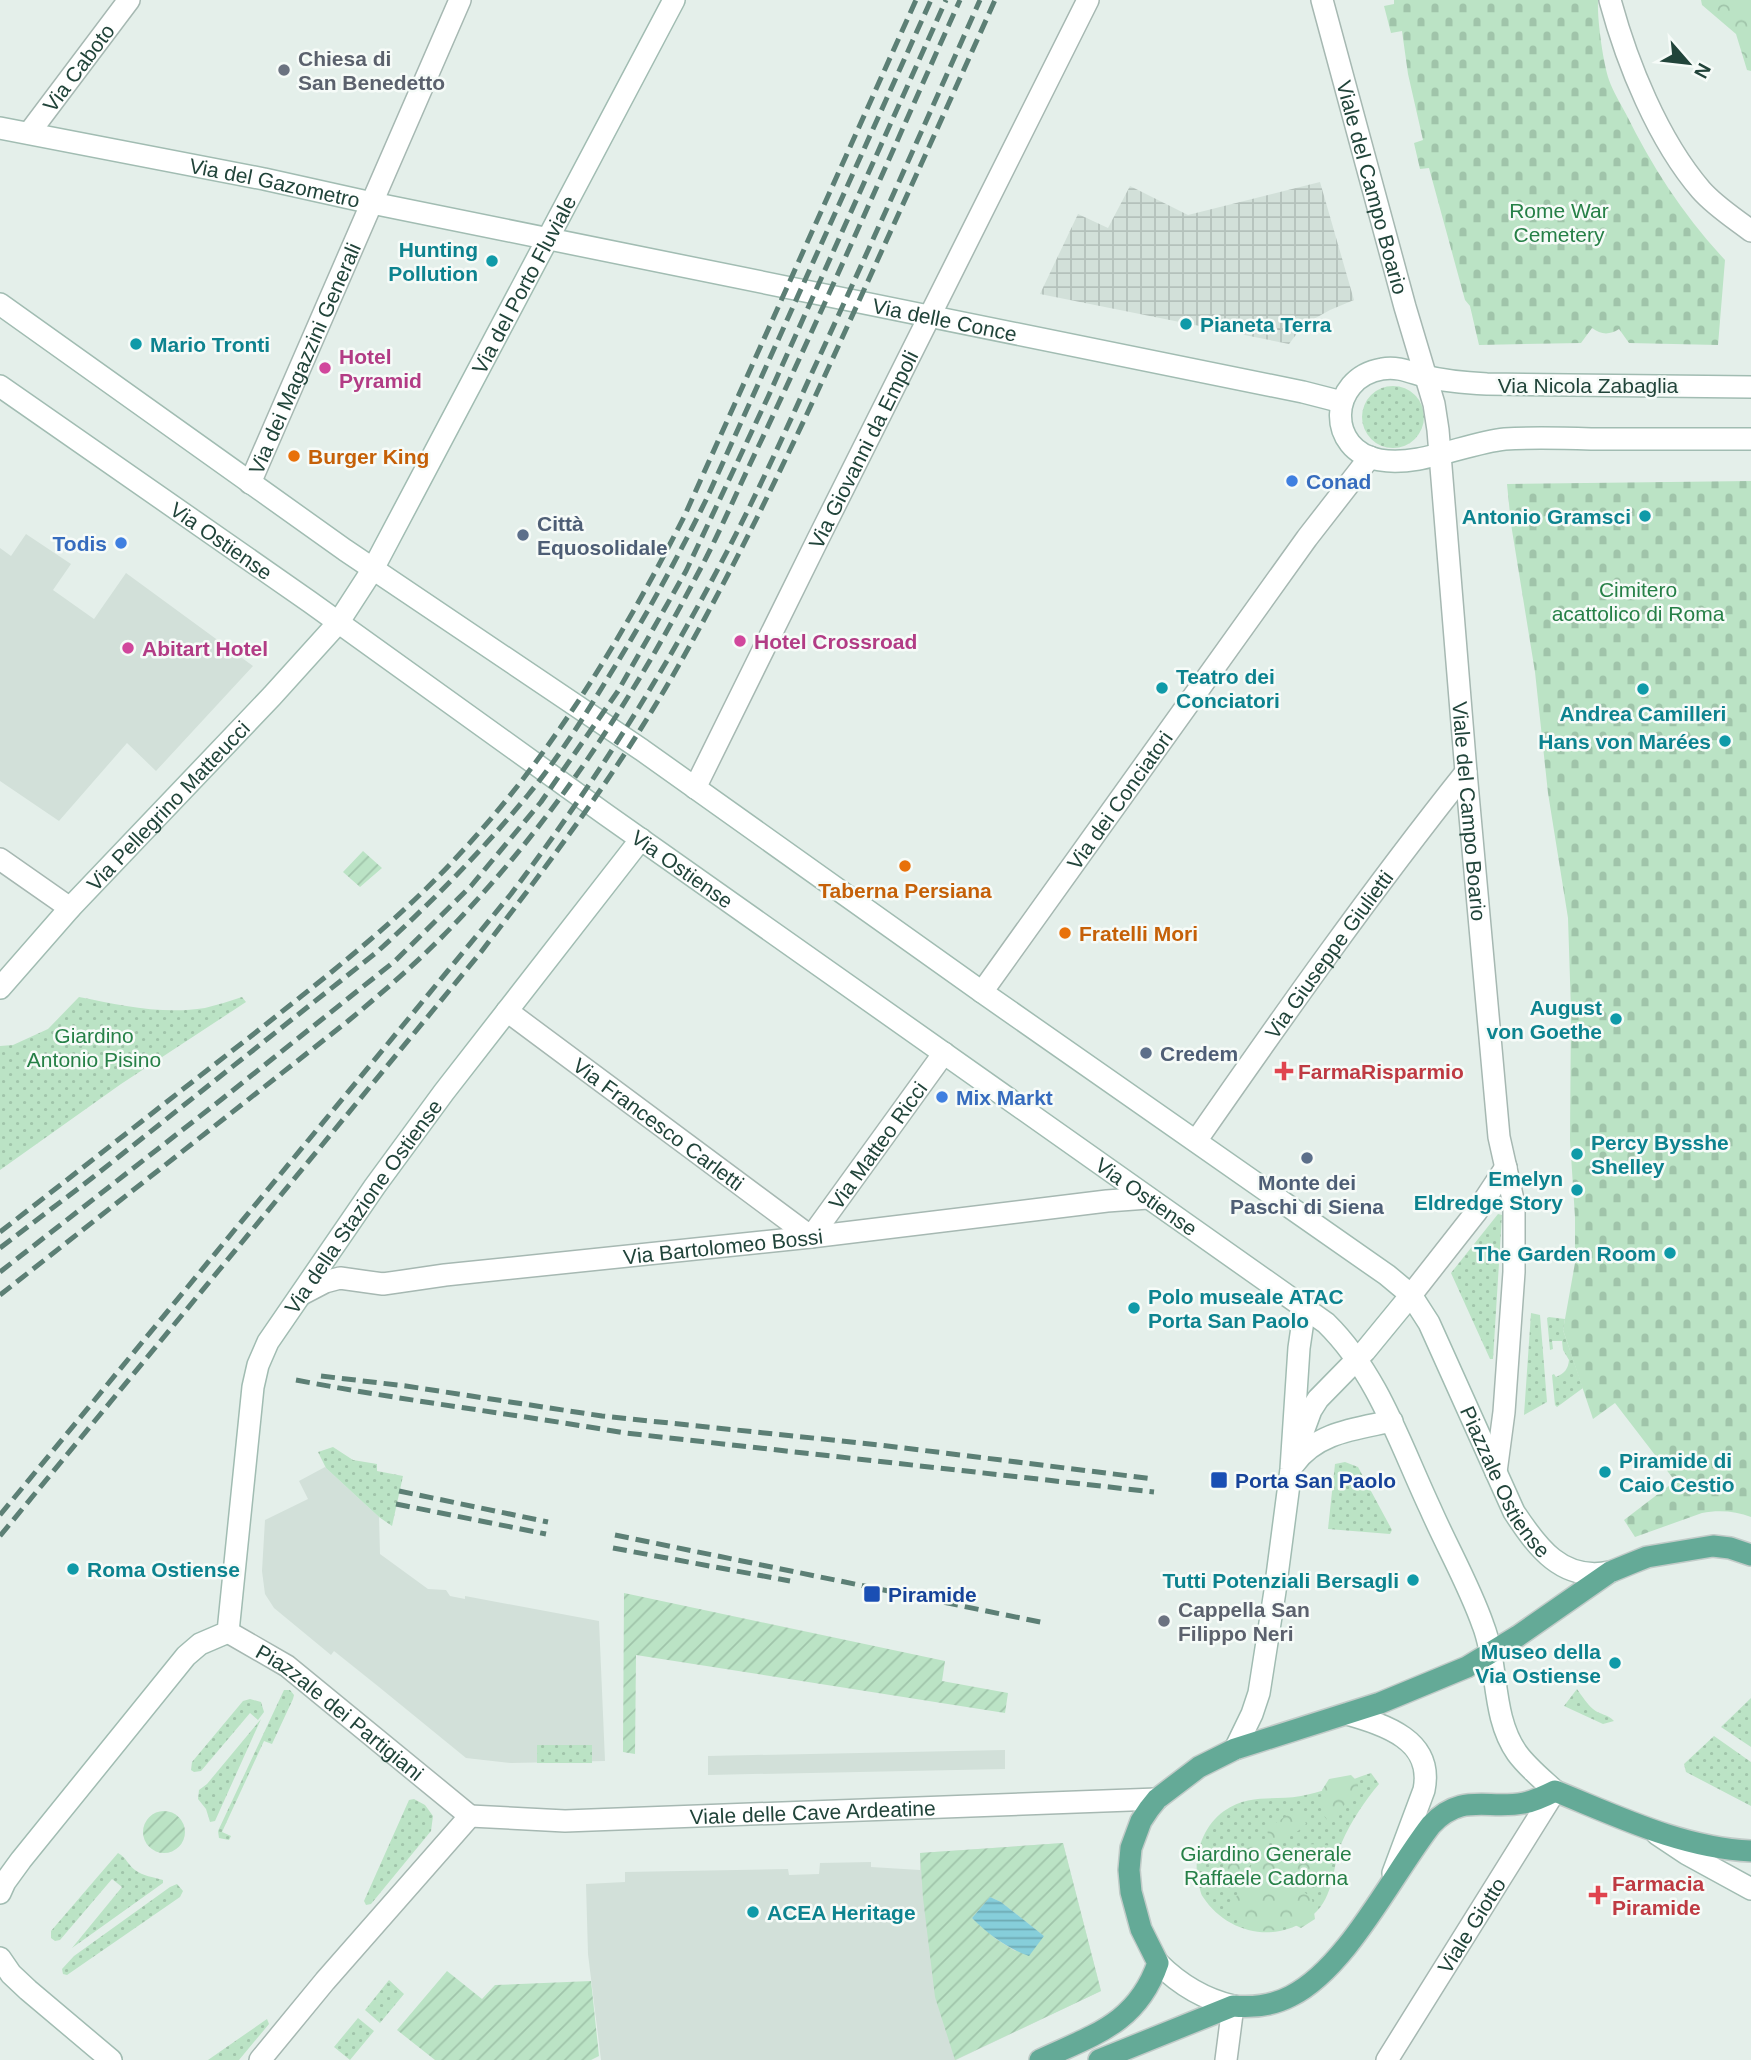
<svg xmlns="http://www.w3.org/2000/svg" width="1751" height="2060" viewBox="0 0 1751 2060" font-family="Helvetica,sans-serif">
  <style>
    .built { fill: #d2e0d9 }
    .industrial { fill: url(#industrial-grid) }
    .grass { fill: url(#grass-dots) }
    .forest { fill: url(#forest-crowns) }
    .cemetery { fill: url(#cemetery-stones) }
    .garden { fill: url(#garden-furrows); fill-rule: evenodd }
    .water { fill: url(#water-rules) }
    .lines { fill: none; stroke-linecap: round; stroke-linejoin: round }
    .street-casing { stroke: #a6b8b2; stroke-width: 24 }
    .secondary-casing { stroke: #a1bcb2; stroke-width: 24 }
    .primary-casing { stroke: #c1cbc8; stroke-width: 24 }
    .street { stroke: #fff; stroke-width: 21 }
    .secondary { stroke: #fff; stroke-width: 21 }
    .primary { stroke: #64aa97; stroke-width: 21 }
    .rail { stroke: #5c7f75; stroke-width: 5; stroke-dasharray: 14 7; stroke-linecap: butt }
    .worship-dot { fill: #6b7280; stroke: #f6fbf8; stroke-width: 2.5 }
    .culture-dot { fill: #0f9aa8; stroke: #f6fbf8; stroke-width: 2.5 }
    .hotel-dot { fill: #d1479c; stroke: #f6fbf8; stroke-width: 2.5 }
    .food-dot { fill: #e8710a; stroke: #f6fbf8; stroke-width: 2.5 }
    .shop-dot { fill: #3f7fe0; stroke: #f6fbf8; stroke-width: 2.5 }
    .service-dot { fill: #5c6f8a; stroke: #f6fbf8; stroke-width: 2.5 }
    .health-dot { fill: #e0444e; stroke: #f6fbf8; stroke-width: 2.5 }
    .transit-dot { fill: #1a4fb4; stroke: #f6fbf8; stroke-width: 2.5 }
    .labels { text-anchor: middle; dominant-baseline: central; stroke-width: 5; stroke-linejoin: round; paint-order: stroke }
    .worship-label { font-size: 21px; font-weight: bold; fill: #5b616d; stroke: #f6fbf8; text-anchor: start }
    .street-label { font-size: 21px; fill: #21443a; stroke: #f6fbf8 }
    .park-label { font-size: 21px; fill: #268047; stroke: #f6fbf8 }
    .culture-label { font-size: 21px; font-weight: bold; fill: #0d838f; stroke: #f6fbf8; text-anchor: end }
    .hotel-label { font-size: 21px; font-weight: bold; fill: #b23c85; stroke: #f6fbf8; text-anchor: start }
    .food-label { font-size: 21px; font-weight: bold; fill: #c56008; stroke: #f6fbf8; text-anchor: start }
    .shop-label { font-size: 21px; font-weight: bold; fill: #366cbe; stroke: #f6fbf8; text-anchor: start }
    .service-label { font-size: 21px; font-weight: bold; fill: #4e5e75; stroke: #f6fbf8; text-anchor: start }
    .health-label { font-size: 21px; font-weight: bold; fill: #be3a42; stroke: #f6fbf8; text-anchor: start }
    .transit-label { font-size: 21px; font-weight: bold; fill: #164399; stroke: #f6fbf8; text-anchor: start }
  </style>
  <defs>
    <pattern id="industrial-grid" width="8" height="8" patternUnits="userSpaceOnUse" patternTransform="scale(1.75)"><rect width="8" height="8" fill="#d2e0d9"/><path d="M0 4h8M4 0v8" fill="none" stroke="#b4c1bb"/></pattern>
    <pattern id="grass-dots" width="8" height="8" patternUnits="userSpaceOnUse" patternTransform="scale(1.75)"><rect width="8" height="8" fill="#bbe3c5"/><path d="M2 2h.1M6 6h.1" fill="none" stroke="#a0c4aa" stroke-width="1.8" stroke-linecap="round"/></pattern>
    <pattern id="forest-crowns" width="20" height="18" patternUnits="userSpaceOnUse" patternTransform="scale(1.75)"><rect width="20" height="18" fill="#bbe3c5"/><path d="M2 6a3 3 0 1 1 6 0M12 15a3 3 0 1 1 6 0" fill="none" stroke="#a0c4aa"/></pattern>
    <pattern id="cemetery-stones" width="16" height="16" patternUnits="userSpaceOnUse" patternTransform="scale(1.75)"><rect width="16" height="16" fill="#bbe3c5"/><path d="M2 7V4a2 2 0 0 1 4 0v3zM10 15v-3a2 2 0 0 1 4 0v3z" fill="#a0c4aa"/></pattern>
    <pattern id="garden-furrows" width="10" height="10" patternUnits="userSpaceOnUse" patternTransform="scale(1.75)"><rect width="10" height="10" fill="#bbe3c5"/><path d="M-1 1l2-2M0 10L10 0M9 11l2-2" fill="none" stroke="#a0c4aa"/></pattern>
    <pattern id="water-rules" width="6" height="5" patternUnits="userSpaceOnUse" patternTransform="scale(1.75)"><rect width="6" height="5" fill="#86ceda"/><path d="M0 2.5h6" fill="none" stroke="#6da9b2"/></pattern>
  </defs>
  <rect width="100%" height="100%" fill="#e4efea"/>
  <!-- built -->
  <path class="built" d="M26 534 71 564 53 590 94 619 126 573 253 666 156 771 127 743 59 821 0 781V548L11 556Z
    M325 1467 379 1517 380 1554 428 1589 446 1590 450 1596 465 1599V1596L599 1621 605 1761 511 1763 466 1758 379 1687 334 1651 331 1655 274 1608 265 1594 262 1571 265 1520 308 1499 299 1481Z
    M1005 1750V1769L708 1775V1756Z
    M1063 1843 1101 1991 956 2060H601L588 1954 586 1884 625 1882V1872L788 1869 789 1875 819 1874 820 1863 871 1862V1867L920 1870V1853Z"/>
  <!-- industrial -->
  <path class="industrial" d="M1320 182 1354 300 1330 310 1312 320 1298 332 1289 344 1040 294 1078 214 1108 228 1130 186 1188 215Z"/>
  <!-- grass -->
  <path class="grass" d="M1362 417a31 31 0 1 1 62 0a31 31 0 1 1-62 0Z
    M79 997C120 1005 162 1015 205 1008 217 1005 230 1001 242 997L246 1002 121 1084 0 1170V1046L13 1045 48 1029Z
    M1498 1214 1502 1215 1493 1359H1490L1451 1273Z
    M1531 1313 1540 1315 1547 1402 1524 1415Z
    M1549 1317 1565 1319 1563 1330 1583 1388 1557 1407 1555 1405 1552 1375 1554 1374 1556 1377C1565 1373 1568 1369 1569 1360L1563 1350 1562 1341H1552L1553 1349 1550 1350 1547 1318Z
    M333 1447 353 1460 377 1464V1471L403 1476 392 1526 379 1517 326 1468 318 1452Z
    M1345 1462 1358 1467 1392 1530 1390 1534 1328 1529 1335 1464Z
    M1577 1689C1582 1696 1587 1704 1593 1709 1600 1715 1608 1714 1614 1721L1603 1724 1564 1706Z
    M284 1690H290L294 1695 293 1699 272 1744 264 1741 222 1832 231 1836 229 1840 219 1838 218 1831Z
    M1751 1698V1747L1721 1727Z
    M250 1699 261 1702 264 1712 258 1720 250 1713 201 1771 194 1772 191 1770 192 1762 243 1701Z
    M261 1719 215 1821 210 1822 206 1809 198 1799 199 1790 207 1784Z
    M1714 1736 1751 1762V1806L1686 1772 1684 1764Z
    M537 1745H592V1763H537Z
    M1371 1773 1379 1784C1366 1799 1350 1823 1342 1842 1332 1866 1335 1896 1313 1915 1278 1945 1227 1934 1203 1897 1200 1893 1200 1887 1198 1882 1193 1856 1202 1827 1224 1811 1250 1793 1273 1801 1301 1796 1325 1792 1349 1780 1371 1773Z
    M414 1799 425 1805 433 1816 431 1831 371 1904 366 1905 364 1901 409 1800Z
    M118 1853C126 1857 128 1865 135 1870 143 1876 153 1877 163 1880V1883L72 1948 122 1887 112 1879 60 1940 55 1941 51 1938V1931Z
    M177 1884 183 1891 180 1897 67 1975 63 1974 62 1969 74 1956 170 1887Z
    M389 1980 404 1994 380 2023 365 2010Z
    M358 2018 374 2031 350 2060 334 2047Z
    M267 2019 269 2024 239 2060H208Z"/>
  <!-- forest -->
  <path class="forest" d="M1701 0H1751V71L1747 70 1736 34 1702 5Z
    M1351 1775 1358 1782V1793L1344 1805 1337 1818 1329 1822 1323 1815 1325 1805 1322 1790 1329 1779Z
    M1290 1813 1303 1815 1306 1824 1298 1831 1290 1832 1279 1844 1269 1840 1267 1829Z
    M1252 1840 1264 1844 1269 1854 1275 1858C1282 1856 1285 1854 1291 1850 1304 1842 1318 1844 1333 1846L1338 1855 1327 1868 1297 1876 1300 1888 1312 1899 1315 1919 1301 1928 1283 1919 1277 1930C1253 1932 1246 1931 1230 1912L1240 1888 1261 1880 1262 1867 1251 1864 1242 1878 1227 1872 1226 1857C1235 1851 1244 1848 1252 1840Z"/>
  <!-- cemetery -->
  <path class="cemetery" d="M1394 0H1598C1597 19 1603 62 1609 80 1613 91 1620 103 1626 114 1652 167 1684 216 1725 260L1718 345 1629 343 1619 329C1610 335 1601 335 1592 328L1581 343 1479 345 1470 306 1465 300 1429 168 1420 169 1414 143 1423 140 1408 74 1402 31 1391 33 1384 6 1394 4Z
    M1751 481V1517C1736 1511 1718 1510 1702 1513L1635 1537 1624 1520 1675 1481 1615 1403 1593 1419 1563 1330 1575 1263V1217L1570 1140 1571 1011 1568 918 1548 793 1535 672 1511 524 1507 484Z"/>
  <!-- garden -->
  <path class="garden" d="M363 851 382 868 360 887 343 872Z
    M624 1593 945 1661 942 1681 1008 1693 1005 1713 636 1655 635 1754 623 1752Z
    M143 1832a21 21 0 1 1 42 0a21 21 0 1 1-42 0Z
    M1063 1843 1101 1991 955 2060 935 1997 923 1898 920 1853ZM990 1897 1001 1902 1044 1936 1015 1951 996 1939 972 1918Z
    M447 1971 482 1999 495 1985 591 1981 599 2056 591 2060H435L397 2030Z"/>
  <!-- water -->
  <path class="water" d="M990 1897 1001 1902 1044 1936 1029 1956C1007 1948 989 1935 972 1918Z"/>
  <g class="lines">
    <!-- street casing -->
    <g class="street-casing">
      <g id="street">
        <path id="s1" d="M1322 0 1405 307 1434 404 1438 430 1466 772 1499 1137 1514 1204V1272L1504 1412 1496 1472"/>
        <path d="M1610 0C1627 63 1658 140 1701 190 1715 206 1734 218 1751 231"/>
        <path id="s2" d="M29 133 129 0"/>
        <path id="s3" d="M250 483 460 0"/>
        <path id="s4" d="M695 788 818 539 1088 0"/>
        <path d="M0 859 70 908"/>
        <path id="s5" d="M982 992 1307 538 1370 457"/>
        <path id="s6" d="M507 1011 811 1237 944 1053"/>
        <path id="s7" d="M1196 1141C1283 1016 1371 891 1466 772"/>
        <path id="s8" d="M302 1294 325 1282 340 1278 383 1284 445 1275 811 1237 1107 1201 1148 1198"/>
        <path d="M1411 1295 1477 1211 1506 1167"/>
        <path id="s9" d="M228 1632 287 1666 470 1816"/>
        <path id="s10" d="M470 1816 565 1821 1157 1799"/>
        <path d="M260 2060 325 1981 470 1816"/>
        <path d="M1226 2060 1233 2006"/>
        <path id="s11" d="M1387 2060 1555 1791"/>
      </g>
    </g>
    <!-- secondary casing -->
    <g class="secondary-casing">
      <g id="secondary">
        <path id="s12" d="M0 128 264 179 372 203 1303 392 1342 402"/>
        <path id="s13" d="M0 304 345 550 642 750 982 992 1387 1275 1411 1295 1429 1323 1514 1512C1537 1547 1562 1582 1610 1572"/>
        <path id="s14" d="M0 386 310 602 605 814 1326 1323C1378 1374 1400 1444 1430 1508 1447 1547 1469 1585 1483 1625 1499 1666 1491 1716 1517 1753 1527 1767 1542 1779 1555 1791"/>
        <path d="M1751 387 1487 384C1466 383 1444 381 1424 376 1410 372 1397 366 1382 369 1328 378 1326 451 1380 460 1419 467 1466 443 1505 439 1534 437 1563 438 1591 439 1644 439 1698 439 1751 439"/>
        <path id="s15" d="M0 988 70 908 272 696 338 623 373 569 674 0"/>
        <path d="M1300 1440 1311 1410 1318 1399 1365 1351 1411 1295"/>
        <path d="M1294 1464C1317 1432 1356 1429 1392 1421"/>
        <path d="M1347 1714C1385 1725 1434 1740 1424 1790L1393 1873"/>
        <path d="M1235 1749 1252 1714 1259 1693 1275 1591 1291 1469 1299 1348 1305 1307"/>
        <path d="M1657 1834 1687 1854 1751 1889"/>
        <path id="s16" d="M0 1893 5 1882 21 1860 186 1656 200 1644 228 1632 253 1387 258 1365 268 1342 375 1186 444 1092 641 839"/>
        <path d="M0 1958 11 1974 28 1990 111 2060"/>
        <path d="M1158 1963C1180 1985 1203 1999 1233 2006"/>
      </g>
    </g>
    <!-- primary casing -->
    <g class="primary-casing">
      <path id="primary" d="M1040 2060C1093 2035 1137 2024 1158 1963L1141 1929 1131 1892 1129 1870 1131 1848 1141 1821 1149 1809 1157 1799 1199 1767 1235 1749 1380 1703 1467 1667 1518 1636 1610 1572 1632 1563 1647 1557 1713 1546 1730 1548 1751 1555
        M1099 2060 1233 2006C1254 2008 1272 2006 1291 1996 1347 1968 1392 1875 1431 1825 1462 1792 1487 1810 1524 1803 1535 1801 1545 1796 1555 1791 1617 1816 1682 1848 1751 1851"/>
    </g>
    <!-- street -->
    <use href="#street" class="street"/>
    <!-- secondary -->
    <use href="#secondary" class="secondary"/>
    <!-- primary -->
    <use href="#primary" class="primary"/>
    <!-- rail -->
    <path class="rail" d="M0 1232C85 1166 170 1099 255 1033 324 978 395 924 455 859 550 758 621 640 684 517L916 0
      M0 1248 92 1178 377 952C431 903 482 851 528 795 559 757 584 717 609 676 645 618 677 559 707 498L931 0
      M0 1272 222 1099 395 961 471 886 541 802 618 691 686 571 768 397 946 0
      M0 1295 348 1021C388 988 428 953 463 915 557 815 633 698 696 577 720 533 739 486 761 441 830 295 894 147 960 0
      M321 1376 406 1386 602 1416 880 1445 1154 1479
      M296 1380C405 1401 515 1414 625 1433L1154 1492
      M399 1491 548 1522
      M396 1504 546 1534
      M0 1515 511 894C585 796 653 691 711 582 747 515 779 446 810 377 868 252 924 126 980 0
      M615 1535 1045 1623
      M0 1536 481 952C546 867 611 781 665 689 738 564 798 435 858 303 904 202 950 101 995 0
      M613 1548 790 1581"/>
  </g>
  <!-- markers -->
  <g class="worship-dot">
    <circle cx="284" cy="70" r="7"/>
    <circle cx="1164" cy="1621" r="7"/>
  </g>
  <g class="culture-dot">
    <circle cx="492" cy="261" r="7"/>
    <circle cx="1186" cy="324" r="7"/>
    <circle cx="136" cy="344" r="7"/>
    <circle cx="1645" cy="516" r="7"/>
    <circle cx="1162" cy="688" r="7"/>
    <circle cx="1643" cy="689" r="7"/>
    <circle cx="1725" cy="741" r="7"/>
    <circle cx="1616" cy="1019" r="7"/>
    <circle cx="1577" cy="1154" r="7"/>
    <circle cx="1577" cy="1190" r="7"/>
    <circle cx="1670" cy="1253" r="7"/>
    <circle cx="1134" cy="1308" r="7"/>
    <circle cx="1605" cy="1472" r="7"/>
    <circle cx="73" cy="1569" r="7"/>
    <circle cx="1413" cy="1580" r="7"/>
    <circle cx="1615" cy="1663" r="7"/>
    <circle cx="753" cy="1912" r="7"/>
  </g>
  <g class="hotel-dot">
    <circle cx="325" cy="368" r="7"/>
    <circle cx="740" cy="641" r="7"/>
    <circle cx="128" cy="648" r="7"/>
  </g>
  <g class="food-dot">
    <circle cx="294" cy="456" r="7"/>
    <circle cx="905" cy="866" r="7"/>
    <circle cx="1065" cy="933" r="7"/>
  </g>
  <g class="shop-dot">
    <circle cx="1292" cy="481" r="7"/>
    <circle cx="121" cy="543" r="7"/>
    <circle cx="942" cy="1097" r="7"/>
  </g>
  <g class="service-dot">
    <circle cx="523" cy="535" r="7"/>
    <circle cx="1146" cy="1053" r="7"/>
    <circle cx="1307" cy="1158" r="7"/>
  </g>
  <g class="health-dot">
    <path d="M1280.5 1060.5h7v7h7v7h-7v7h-7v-7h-7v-7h7z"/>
    <path d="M1594.5 1884.5h7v7h7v7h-7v7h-7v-7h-7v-7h7z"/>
  </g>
  <g class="transit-dot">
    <rect x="1210" y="1471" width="18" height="18" rx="3.5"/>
    <rect x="863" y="1585" width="18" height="18" rx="3.5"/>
  </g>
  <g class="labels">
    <!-- worship labels -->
    <g class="worship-label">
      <text x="298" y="58">Chiesa di<tspan x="298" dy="24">San Benedetto</tspan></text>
      <text x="1178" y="1609">Cappella San<tspan x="1178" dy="24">Filippo Neri</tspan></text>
    </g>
    <!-- street labels -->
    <g class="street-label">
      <text stroke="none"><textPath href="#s2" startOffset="82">Via Caboto</textPath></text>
      <text stroke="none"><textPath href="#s12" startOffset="280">Via del Gazometro</textPath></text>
      <text stroke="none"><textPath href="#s1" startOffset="194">Viale del Campo Boario</textPath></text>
      <text stroke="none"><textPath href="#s15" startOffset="884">Via del Porto Fluviale</textPath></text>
      <text stroke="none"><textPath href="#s12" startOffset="964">Via delle Conce</textPath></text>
      <text stroke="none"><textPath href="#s3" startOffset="136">Via dei Magazzini Generali</textPath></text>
      <text x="1588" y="385">Via Nicola Zabaglia</text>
      <text stroke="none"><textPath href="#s4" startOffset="378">Via Giovanni da Empoli</textPath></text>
      <text stroke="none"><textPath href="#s14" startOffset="270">Via Ostiense</textPath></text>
      <text stroke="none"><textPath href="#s5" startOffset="236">Via dei Conciatori</textPath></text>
      <text stroke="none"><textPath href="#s15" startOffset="248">Via Pellegrino Matteucci</textPath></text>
      <text stroke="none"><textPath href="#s1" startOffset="828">Viale del Campo Boario</textPath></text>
      <text stroke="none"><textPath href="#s14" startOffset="836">Via Ostiense</textPath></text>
      <text stroke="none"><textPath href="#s7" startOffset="229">Via Giuseppe Giulietti</textPath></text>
      <text stroke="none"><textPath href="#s6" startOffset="189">Via Francesco Carletti</textPath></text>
      <text stroke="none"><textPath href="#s6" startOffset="492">Via Matteo Ricci</textPath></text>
      <text stroke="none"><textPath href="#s14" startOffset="1404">Via Ostiense</textPath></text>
      <text stroke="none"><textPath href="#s16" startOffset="810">Via della Stazione Ostiense</textPath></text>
      <text stroke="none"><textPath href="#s8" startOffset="427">Via Bartolomeo Bossi</textPath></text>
      <text stroke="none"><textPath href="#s13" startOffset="1934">Piazzale Ostiense</textPath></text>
      <text stroke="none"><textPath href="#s9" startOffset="138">Piazzale dei Partigiani</textPath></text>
      <text stroke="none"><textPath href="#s10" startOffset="343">Viale delle Cave Ardeatine</textPath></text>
      <text stroke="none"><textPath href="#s11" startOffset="159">Viale Giotto</textPath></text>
    </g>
    <!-- park labels -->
    <g class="park-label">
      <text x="1559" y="210">Rome War<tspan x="1559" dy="24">Cemetery</tspan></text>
      <text x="1638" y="589">Cimitero<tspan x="1638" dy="24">acattolico di Roma</tspan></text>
      <text x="94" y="1035">Giardino<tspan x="94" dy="24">Antonio Pisino</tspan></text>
      <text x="1266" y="1853">Giardino Generale<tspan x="1266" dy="24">Raffaele Cadorna</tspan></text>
    </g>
    <!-- culture labels -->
    <g class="culture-label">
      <text x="478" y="249">Hunting<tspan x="478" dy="24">Pollution</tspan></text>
      <text x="1200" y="324" text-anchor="start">Pianeta Terra</text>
      <text x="150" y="344" text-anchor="start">Mario Tronti</text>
      <text x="1631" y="516">Antonio Gramsci</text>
      <text x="1176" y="676" text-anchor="start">Teatro dei<tspan x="1176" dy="24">Conciatori</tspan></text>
      <text x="1643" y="713" text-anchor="middle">Andrea Camilleri</text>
      <text x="1711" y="741">Hans von Marées</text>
      <text x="1602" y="1007">August<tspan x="1602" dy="24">von Goethe</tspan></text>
      <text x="1591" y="1142" text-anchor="start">Percy Bysshe<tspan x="1591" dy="24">Shelley</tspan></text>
      <text x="1563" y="1178">Emelyn<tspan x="1563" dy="24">Eldredge Story</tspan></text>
      <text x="1656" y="1253">The Garden Room</text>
      <text x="1148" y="1296" text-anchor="start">Polo museale ATAC<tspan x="1148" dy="24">Porta San Paolo</tspan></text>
      <text x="1619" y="1460" text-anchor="start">Piramide di<tspan x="1619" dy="24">Caio Cestio</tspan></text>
      <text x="87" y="1569" text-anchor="start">Roma Ostiense</text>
      <text x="1399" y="1580">Tutti Potenziali Bersagli</text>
      <text x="1601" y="1651">Museo della<tspan x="1601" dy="24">Via Ostiense</tspan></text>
      <text x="767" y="1912" text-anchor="start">ACEA Heritage</text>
    </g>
    <!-- hotel labels -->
    <g class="hotel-label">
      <text x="339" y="356">Hotel<tspan x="339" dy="24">Pyramid</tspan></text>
      <text x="754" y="641">Hotel Crossroad</text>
      <text x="142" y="648">Abitart Hotel</text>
    </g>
    <!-- food labels -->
    <g class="food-label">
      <text x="308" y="456">Burger King</text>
      <text x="905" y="890" text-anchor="middle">Taberna Persiana</text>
      <text x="1079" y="933">Fratelli Mori</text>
    </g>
    <!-- shop labels -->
    <g class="shop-label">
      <text x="1306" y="481">Conad</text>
      <text x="107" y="543" text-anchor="end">Todis</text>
      <text x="956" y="1097">Mix Markt</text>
    </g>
    <!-- service labels -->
    <g class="service-label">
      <text x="537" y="523">Città<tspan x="537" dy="24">Equosolidale</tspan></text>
      <text x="1160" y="1053">Credem</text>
      <text x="1307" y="1182" text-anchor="middle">Monte dei<tspan x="1307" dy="24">Paschi di Siena</tspan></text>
    </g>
    <!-- health labels -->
    <g class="health-label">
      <text x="1298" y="1071">FarmaRisparmio</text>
      <text x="1612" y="1883">Farmacia<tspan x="1612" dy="24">Piramide</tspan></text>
    </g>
    <!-- transit labels -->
    <g class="transit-label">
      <text x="1235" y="1480">Porta San Paolo</text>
      <text x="888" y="1594">Piramide</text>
    </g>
  </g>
  <!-- north arrow -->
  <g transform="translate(1688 63) rotate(118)" stroke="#f6fbf8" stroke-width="5" paint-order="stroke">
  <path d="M0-5L12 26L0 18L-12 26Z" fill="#21443a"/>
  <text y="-10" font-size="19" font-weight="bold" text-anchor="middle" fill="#21443a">N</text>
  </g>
</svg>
